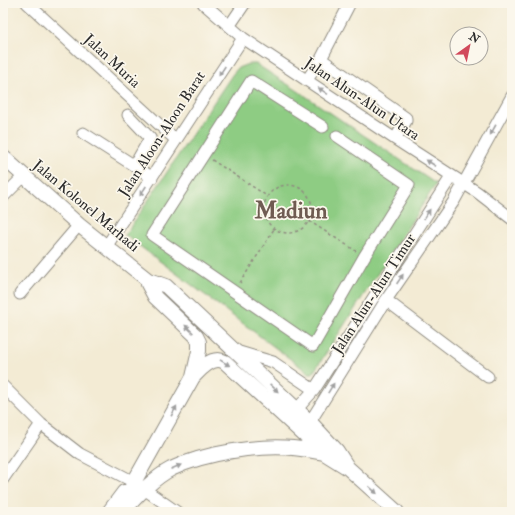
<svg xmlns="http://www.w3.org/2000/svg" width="515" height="515" viewBox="0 0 515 515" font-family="'IM FELL Double Pica',serif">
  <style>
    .green { fill: #8ecc83; stroke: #5c7c57 }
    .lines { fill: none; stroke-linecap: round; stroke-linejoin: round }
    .minor-casing { stroke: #8f8b80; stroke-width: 13 }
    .major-casing { stroke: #8f8b80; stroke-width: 16 }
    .path { stroke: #8f8b80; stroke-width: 1.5; stroke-dasharray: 3 3; stroke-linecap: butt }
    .minor { stroke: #fff; stroke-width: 11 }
    .major { stroke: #fff; stroke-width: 14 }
    .oneway { fill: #a0a0a0 }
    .labels { text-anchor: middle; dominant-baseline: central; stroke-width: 3.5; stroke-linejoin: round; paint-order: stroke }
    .street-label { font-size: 15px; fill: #2b2b2b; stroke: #fbf7ec }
    .town-label { font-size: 23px; font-weight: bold; fill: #6f5c52; stroke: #fbf7ec }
  </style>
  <rect width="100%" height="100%" fill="#fbf7ec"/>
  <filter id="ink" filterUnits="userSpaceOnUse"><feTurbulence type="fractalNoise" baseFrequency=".025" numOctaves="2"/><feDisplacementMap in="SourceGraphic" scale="8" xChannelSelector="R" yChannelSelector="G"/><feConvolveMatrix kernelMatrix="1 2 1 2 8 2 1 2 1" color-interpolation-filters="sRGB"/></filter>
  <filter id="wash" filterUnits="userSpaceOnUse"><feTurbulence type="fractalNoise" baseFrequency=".012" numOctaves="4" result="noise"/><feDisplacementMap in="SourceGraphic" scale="16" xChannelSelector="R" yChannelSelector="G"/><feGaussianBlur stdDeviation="0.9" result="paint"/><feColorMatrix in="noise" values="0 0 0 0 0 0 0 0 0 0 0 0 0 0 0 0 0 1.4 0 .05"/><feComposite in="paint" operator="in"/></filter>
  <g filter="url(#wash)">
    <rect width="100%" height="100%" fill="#f3ebd4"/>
    <!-- green -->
    <path class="green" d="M248 64H256L295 89 436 184 313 373H309L125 235 232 75 238 68Z"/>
  </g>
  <g filter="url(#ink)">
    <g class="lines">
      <!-- minor casing -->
      <g class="minor-casing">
        <path id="minor" d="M27 3 176 140
          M203 3 243 38 395 139 477 192 512 219
          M230 25 245 3
          M321 59 406 118V121L395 139
          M307 80 321 59 350 3
          M128 115 150 138 134 166
          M323 127 251 81 152 235 313 346 364 257 409 185 337 136
          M83 133 141 170 152 178
          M3 197 24 176
          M106 247 243 38
          M20 294 79 225
          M386 300 488 377
          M236 351 273 362 314 390
          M3 386 41 424 80 454 134 482
          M297 409 314 390 451 177
          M310 422 386 300 454 201 512 96
          M3 479 41 424
          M144 489 177 512"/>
      </g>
      <!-- major casing -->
      <g class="major-casing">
        <path id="major" d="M3 157 79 225 148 280 152 281 166 286 310 422 337 451 348 468
          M193 377C199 371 208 360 218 360 221 360 223 361 225 362L324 453 348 468 397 512
          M127 507C140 493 154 478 171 469 204 453 257 445 293 448 303 449 314 451 324 453
          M109 512 124 492
          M121 512 134 482 193 377 199 351V342L196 336 155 297 148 284V280"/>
      </g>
      <!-- path -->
      <path class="path" d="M212 160 267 196
        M264 209a24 24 0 1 1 48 0a24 24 0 1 1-48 0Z
        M309 221 356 251
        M240 283 274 229"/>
      <!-- minor -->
      <use href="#minor" class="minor"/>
      <!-- major -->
      <use href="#major" class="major"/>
    </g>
    <!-- one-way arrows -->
    <defs><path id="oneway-solid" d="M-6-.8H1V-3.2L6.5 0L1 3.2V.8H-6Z"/></defs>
    <g class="oneway">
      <use href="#oneway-solid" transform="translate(222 71) rotate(123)"/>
      <use href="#oneway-solid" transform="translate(323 91) rotate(-146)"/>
      <use href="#oneway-solid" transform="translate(493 130) rotate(119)"/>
      <use href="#oneway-solid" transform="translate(431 163) rotate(-147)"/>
      <use href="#oneway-solid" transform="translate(143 191) rotate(123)"/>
      <use href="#oneway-solid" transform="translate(427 214) rotate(-57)"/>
      <use href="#oneway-solid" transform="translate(400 279) rotate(-56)"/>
      <use href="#oneway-solid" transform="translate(189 329) rotate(-136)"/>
      <use href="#oneway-solid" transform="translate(225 363) rotate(31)"/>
      <use href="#oneway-solid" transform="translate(274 388) rotate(43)"/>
      <use href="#oneway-solid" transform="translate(331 388) rotate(-58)"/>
      <use href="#oneway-solid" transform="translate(174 411) rotate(-61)"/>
      <use href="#oneway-solid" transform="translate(176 467) rotate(-23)"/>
      <use href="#oneway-solid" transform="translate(373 490) rotate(42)"/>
    </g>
  </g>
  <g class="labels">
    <!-- street labels -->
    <g class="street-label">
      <text transform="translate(112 61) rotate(43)">Jalan Muria</text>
      <text transform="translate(362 99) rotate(34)">Jalan Alun-Alun Utara</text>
      <text transform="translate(162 134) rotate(-57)">Jalan Aloon-Aloon Barat</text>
      <text transform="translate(86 206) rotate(40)">Jalan Kolonel Marhadi</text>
      <text transform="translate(374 294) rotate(-57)">Jalan Alun-Alun Timur</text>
    </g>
    <!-- town labels -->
    <g class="town-label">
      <text x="291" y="210">Madiun</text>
    </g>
  </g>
  <!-- margin -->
  <rect width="515" height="515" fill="none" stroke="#fbf7ec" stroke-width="16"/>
  <!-- north arrow -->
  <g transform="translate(469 46) rotate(33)"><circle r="19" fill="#fbf7ec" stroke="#a8a59f"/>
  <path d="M0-3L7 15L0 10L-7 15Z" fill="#d1495b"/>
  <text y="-6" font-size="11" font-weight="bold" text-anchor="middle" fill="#2b2b2b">N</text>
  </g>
</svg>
